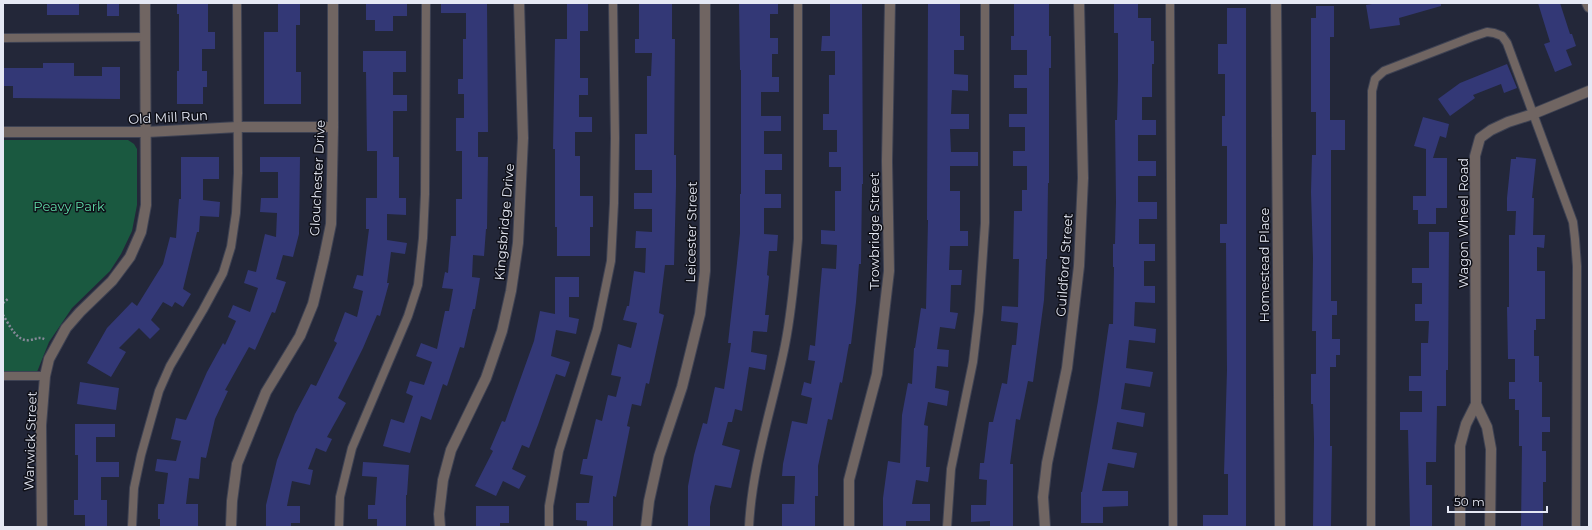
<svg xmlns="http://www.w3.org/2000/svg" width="1592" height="530" viewBox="0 0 1592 530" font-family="Montserrat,sans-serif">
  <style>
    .green { fill: #1a5940 }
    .building { fill: #333876 }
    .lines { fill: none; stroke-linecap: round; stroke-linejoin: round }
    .service-casing { stroke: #3e4253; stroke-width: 10 }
    .minor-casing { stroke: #3e4253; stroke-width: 12 }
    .tertiary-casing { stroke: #3e4253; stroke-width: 12 }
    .path { stroke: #868998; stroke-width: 2.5; stroke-dasharray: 2 2; stroke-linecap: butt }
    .service { stroke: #706562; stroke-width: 8 }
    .minor { stroke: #706562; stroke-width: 10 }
    .tertiary { stroke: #706562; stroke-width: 10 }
    .labels { text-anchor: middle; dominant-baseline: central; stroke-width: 3; stroke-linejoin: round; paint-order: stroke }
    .street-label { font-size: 13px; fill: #e5e8f4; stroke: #0f1018 }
    .park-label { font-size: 13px; fill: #5fdaa7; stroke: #0f1018 }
  </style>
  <rect width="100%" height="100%" fill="#232739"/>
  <!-- green -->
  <path class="green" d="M3 140H128L134 144 137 149V205L132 231 121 254 110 271 72 308 49 342 37 372H3Z"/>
  <!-- building -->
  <path class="building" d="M47 3H79V15H47Z
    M107 3H119V16H107Z
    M177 3H208V32H215V49H202V71H207V87H203V104H177V71H179V14H177Z
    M278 3H300V25H296V72H301V104H264V32H278Z
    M366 3H407V16H393V31H375V20H366Z
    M441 3H487L488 132H478V157H488L487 229H486L484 256 473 255 472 277 480 278 475 309H473L464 348 460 347 447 386 443 384 431 420 421 416 410 453 383 446 391 419 404 423 413 396 406 393 410 381 424 385 432 362 416 356 421 343 437 349 445 311H449L453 289 442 288 445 272 448 273 451 236H456V199H462V151H456V118H464V94H458V79H463V39H466V13H441Z
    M567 3H588V31H580V78H588V95H579V117H592V132H575V156H580V196H593V227H590V256H557V227H555V149H553L555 39H567Z
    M639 3H672V39H675L674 155H676V187L674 265H665L659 313 664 315 649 384 646 383 641 406 632 404 627 426 630 427 616 497 613 496V527H587V521L576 520V503H589L593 476 580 474 583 459H587L596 419 602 421 608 395 616 397 621 377 611 375 618 344 631 348 637 323 623 320 627 306H629L634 271 645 273 646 248H635L636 231 652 232V209H634V193H652V170H635V134H647V76H651L652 53H635V39H639Z
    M739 3H778V14H770V38H778V54H772V77H779V92H761V116H781V131H764V154H782V170H765V194H781V208H764V234L778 235 777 251H769L767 275 769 276 765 315H769L767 332 753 331 751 352 767 355 765 370 749 367 742 411 735 409 732 422H728L722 445 740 450 731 488 715 485 710 507V527H688V486L694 455 703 423 707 424 715 387 724 389 731 343H728L737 263 740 233V194H741V70H740Z
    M830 3H862L863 184H862L861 264H859L856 302 851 344H849L842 383 840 382 832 420 828 419 818 466V496H815V527H782V504H794L795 476H782L783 464 792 421 807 424 812 398 801 395 804 382 811 384 815 361 808 360 810 345 815 346 822 268 836 269 837 245 821 244V230L835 231V191H841V167H829V152H837V130H823V114H829V75H835V51H821L822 36H830Z
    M928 3H960V36H964V50H954V74L968 75V91L952 90 951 114H969V129H950L951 152H978V166H950V191H960V231H968V246H950L949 270H962L961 285H951L950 312 958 313 955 329 940 327 937 349 949 350 948 367 937 366 935 388 949 391 947 406 928 402 924 425 928 426 926 467H930L928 482 916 480 912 504H930V521H906V527H883V498L888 461 900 463 902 415 908 383 912 384 914 348H915L921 308 926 309 928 220H927Z
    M1014 3H1049V36H1051V68H1049V183H1048L1047 259H1046L1044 300 1033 382 1028 381 1020 420 1016 419 1010 464H1013V527H990V521L971 522V505H986L987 480 979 479 980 463H984L989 422H993L1002 383 1007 384 1012 345H1016L1018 323 1001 321 1002 306 1018 307 1019 259H1013L1014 211H1022V190H1027V166H1013V151H1025V127H1009V114H1027V88H1014V75H1027V50H1011V36H1014Z
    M1114 3H1138V18H1151V41H1154V64H1152V97H1142V120H1156V135H1138V161H1156V176H1138V202H1157V219H1139V244H1155V261H1144V286H1155V303L1135 302 1134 326 1156 329 1155 343 1129 340 1126 368 1153 372 1150 387 1125 383 1121 409 1145 413 1143 427 1117 422 1112 449 1137 453 1134 468 1108 463 1102 491H1128V506L1103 507V523H1081V492H1082L1098 401 1109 324H1113L1114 267H1113V244H1115L1116 202 1115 120H1117L1118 80V33H1114Z
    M1378 3H1441V6L1399 18 1400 25 1370 29 1366 5Z
    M1538 3H1560L1570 34H1572L1576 46 1566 50 1572 65 1555 72 1544 44 1550 42Z
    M1316 6H1334V37H1330V120H1345V150H1331V301H1337V315H1332V339H1340V355H1336V367H1330V446H1332L1331 527H1313L1314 439 1313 404H1311V374H1316V331H1312L1313 258 1311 192 1312 155H1316V112H1311V18H1316Z
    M1227 8H1246V527H1203V515H1228V474H1224L1227 370 1226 243H1220V224H1227V146H1222V116H1225V74H1218V44H1227Z
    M363 51H406V72H393V95H407V111H393V157H399V198H406V215L387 214V240L407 243 405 254 391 252 387 283H389L380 316 377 315 363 348 338 398 346 403 327 437 332 439 326 452 316 448 308 469 313 470 310 485 292 481 287 506H300V523H291V527H266V505L277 460 295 414 311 384 316 386 337 343 334 341 345 312 357 317 363 291 353 288 357 275 363 276 369 229H366V198H377V151H367L366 72H363Z
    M43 63H74V76H102V67H120V99L13 98V86H3V68H43Z
    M1507 64 1517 88 1504 93 1501 84 1473 95 1475 98 1450 116 1438 99 1460 83Z
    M1423 117 1449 124 1446 138 1440 136 1433 158H1447V208H1436V224H1418V210H1413V196H1426V149L1414 146Z
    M181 157H219V179H203V200L220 202 219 217 200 216 199 232H197L183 289 191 294 183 307 175 302 172 307 163 302 151 320 160 329 150 339 139 328 119 348 126 352 111 377 87 363 107 328 132 302 137 306 163 264 170 237 176 238 179 199H181Z
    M260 157H300L299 234 293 257 283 255 276 279 286 282 275 313 272 312 255 350 249 347 225 390 228 391 215 419 206 458 201 457 199 479 189 478 186 504H198V527H160V519H158V504H164L168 473 155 471 157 459 176 461 181 441 171 439 176 418 186 420 207 372 223 343 225 345 236 321 228 317 233 305 250 312 258 288 244 283 248 270 256 272 265 234 276 237 277 213 260 212 261 198H278V172H260Z
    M1516 157 1536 159 1532 198H1534L1533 235H1545L1544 248 1537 247V271H1545V319H1536V330H1534V356H1539V382H1542V417H1550V432H1542V451H1546V482H1543V527H1521L1522 446H1519V410H1515V399H1509V382H1515V359H1508L1507 307H1509V235H1515L1516 211H1507V198L1511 159H1516Z
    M1429 232H1449L1448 370H1446V406H1437L1436 462H1426V485H1432V527H1410L1408 430H1400V412H1422V391H1409V376H1421V343H1428L1429 321H1415V304H1422V283H1412V268H1429Z
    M555 277H579V297H569V317L579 319 576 334 556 330 551 356 570 362 565 377 556 374 538 425 529 448 522 445 512 469 526 476 519 489 503 481 496 496 475 486 493 451 490 449 502 421 505 422 534 341 540 311 555 314Z
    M80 382 119 388 116 410 77 404Z
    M75 424H115V437H96V462H119V477H101V500H107V527H85V515H74V500H78V455H75Z
    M363 462 409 465 407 495H406V527H377V519H368V505H375L377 477 362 476Z
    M476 506H509V523H500V527H476Z"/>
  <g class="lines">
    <!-- service casing -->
    <g class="service-casing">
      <path id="service" d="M1170 3 1173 527
        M3 38 146 37
        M3 376H45
        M132 527 134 488 141 455 159 391 170 366 203 310 223 273 231 247 236 213 238 173 237 3
        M339 527 340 497 352 448 408 316 418 285 423 238 425 194 426 3
        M549 527V506L559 451 597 329 611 261 614 203 615 138 613 3
        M749 527C752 464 773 406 785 345 792 310 795 274 798 239V3
        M947 527 951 469 973 362 979 311 985 223V3
        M1371 527 1372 91 1375 79 1384 71 1472 37 1487 32 1494 33 1502 36 1507 43 1573 222 1575 239 1577 266 1576 527"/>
    </g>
    <!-- minor casing -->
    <g class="minor-casing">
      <path id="minor" d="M1587 3 1589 7
        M42 527 41 425 45 376 49 359 66 328 80 312 112 281 130 257 141 232 146 205 145 3
        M440 527 439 514 443 480 451 450 486 378 502 331 511 291 518 243 523 138 519 3
        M646 527 649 501 659 456 682 387 700 314 705 271V3
        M849 527V480L877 374 889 271 887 161 890 3
        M1045 527 1043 497 1047 463 1067 368 1079 266 1083 178 1079 3"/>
    </g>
    <!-- tertiary casing -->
    <g class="tertiary-casing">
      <path id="tertiary" d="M1276 3 1280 527
        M3 132H147L238 127H333
        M231 527 232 501 237 464 266 392 300 336 313 304 324 258 331 224 333 127V3
        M1460 527V446L1466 424 1476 404
        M1490 527 1491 449 1487 427 1476 404 1475 156 1480 138 1491 130 1508 122 1533 114 1589 91"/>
    </g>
    <!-- path -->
    <path class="path" d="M3 303 9 298
      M3 315C9 324 17 343 30 340 37 339 39 336 46 340"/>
    <!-- service -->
    <use href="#service" class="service"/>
    <!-- minor -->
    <use href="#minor" class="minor"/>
    <!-- tertiary -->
    <use href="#tertiary" class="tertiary"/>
  </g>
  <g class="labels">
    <!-- street labels -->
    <g class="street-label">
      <text transform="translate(168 117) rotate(-3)">Old Mill Run</text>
      <text transform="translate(317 178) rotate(-87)">Glouchester Drive</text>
      <text transform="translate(504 222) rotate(-85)">Kingsbridge Drive</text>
      <text transform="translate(1463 223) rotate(-90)">Wagon Wheel Road</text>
      <text transform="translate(874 231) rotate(-90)">Trowbridge Street</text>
      <text transform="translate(691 232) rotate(-89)">Leicester Street</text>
      <text transform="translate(1064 265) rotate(-86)">Guildford Street</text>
      <text transform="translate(1264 265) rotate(-90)">Homestead Place</text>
      <text transform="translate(30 441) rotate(-88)">Warwick Street</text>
    </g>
    <!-- park labels -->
    <g class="park-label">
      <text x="69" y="206">Peavy Park</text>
    </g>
  </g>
  <!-- border -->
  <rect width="1592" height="530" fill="none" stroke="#e5e8f4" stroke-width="8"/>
  <!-- scale -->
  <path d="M1448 506v6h99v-6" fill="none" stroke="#e5e8f4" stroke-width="2"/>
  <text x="1454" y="506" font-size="12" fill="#e5e8f4" stroke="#0f1018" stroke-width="3" paint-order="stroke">50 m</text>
</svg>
